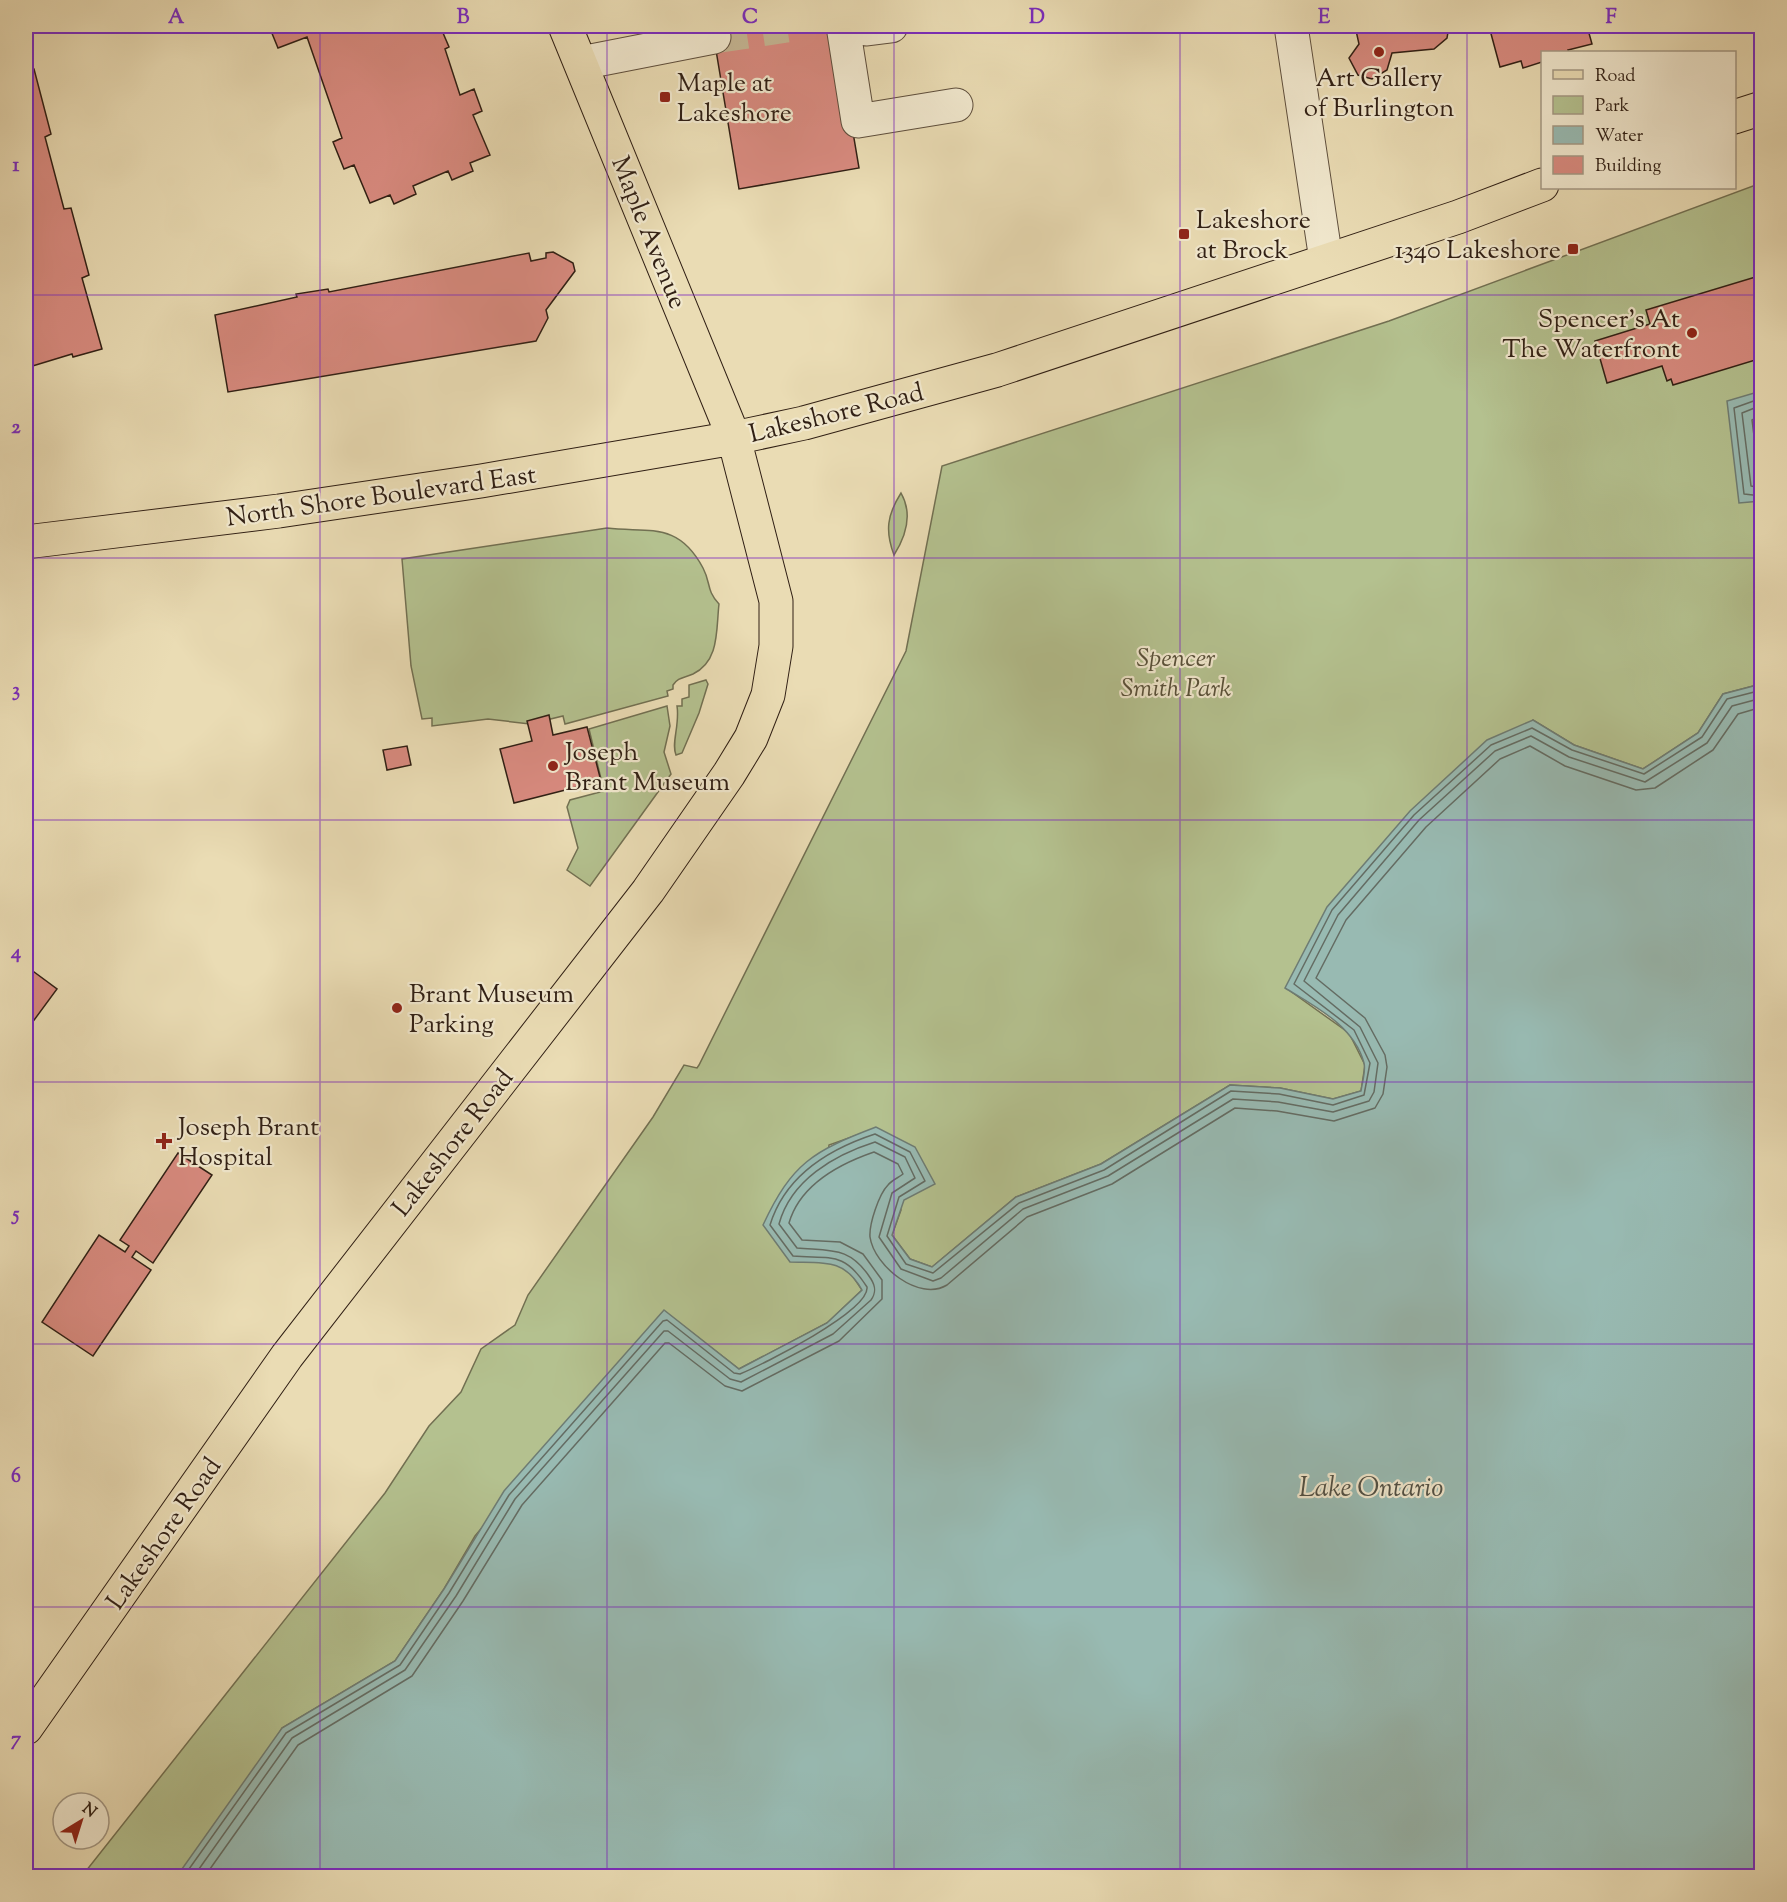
<svg xmlns="http://www.w3.org/2000/svg" width="1787" height="1902" font-family="'Sorts Mill Goudy',serif">
<style>
.green{fill:#b4c18f;stroke:#727052;stroke-width:1.5}
.water{fill:#98bab2;stroke:#6e7c73;stroke-width:1.5}
.lines{fill:none;stroke-linecap:round;stroke-linejoin:round}
.shore{stroke:#646c63;stroke-width:1.5}
.building{fill:#d88a7f;stroke:#301f14;stroke-width:1.5}
.minor-tunnel{stroke:#c5b694;stroke-width:33;stroke-dasharray:33 16;stroke-linecap:butt}
.minor-casing{stroke:#5e4e3c;stroke-width:35}
.major-casing{stroke:#301f14;stroke-width:35}
.minor{stroke:#f1e8ce;stroke-width:33}
.major{stroke:#eadcb4;stroke-width:33}
.grid{fill:none;stroke:#7b2cbf;stroke-width:1.5;stroke-opacity:0.55}
.poi-dot{fill:#8f2418;stroke:#f1e8ce;stroke-width:2}
.labels{text-anchor:middle;stroke-width:4.5;stroke-linejoin:round;paint-order:stroke}
.poi-label{font-size:26px;fill:#301f14;stroke:#f1e8ce;text-anchor:start}
.street-label{font-size:26px;fill:#301f14;stroke:#f1e8ce}
.park-label{font-size:26px;font-style:italic;fill:#585039;stroke:#f1e8ce}
.water-label{font-size:27px;font-style:italic;fill:#4f4e43;stroke:#f1e8ce}
.neatline{fill:none;stroke:#7b2cbf;stroke-width:2}
.grid-label{font-size:20px;text-anchor:middle;font-weight:bold;fill:#7b2cbf}
</style>
<rect width="100%" height="100%" fill="#eadcb4"/>
<filter id="stains"><feTurbulence type="fractalNoise" baseFrequency=".00333" numOctaves="4"/><feColorMatrix values="0 0 0 0 .2 0 0 0 0 .09 0 0 0 0 .02 0 0 0 .5 -.17"/></filter>
<radialGradient id="worn" r=".72"><stop offset=".6" stop-color="#630" stop-opacity="0"/><stop offset="1" stop-color="#630" stop-opacity=".3"/></radialGradient>
<path class="green" d="M1761,183V684L1723,694L1698,733L1643,769L1574,745L1533,720L1286,988L1349,1033L1365,1065L1361,1091L1333,1099L1280,1088L1230,1085L1101,1164L1016,1197L932,1267L910,1259L892,1235L901,1210L877,1128L829,1145L818,1250L850,1272L862,1290L827,1323L739,1369L664,1311L475,1536L444,1589L395,1661L282,1728L200,1876H82L385,1493L429,1426L461,1392L481,1349L515,1325L528,1295L653,1117L684,1065L697,1068L699,1065L906,651L942,466L1389,321Z
M901,493C913,514 906,536 894,555C885,531 887,515 901,493Z
M607,528C649,533 678,521 703,568C711,583 706,590 719,604C716,629 720,661 693,674C684,678 678,677 673,685V689L667,691L668,696L565,724L563,716L530,724L488,719L432,726V718L422,719L411,666L402,559Z
M706,680L708,684L699,713L682,753L676,755C671,743 680,725 677,706H682V699L689,697V685Z
M667,706L670,726L664,752L671,774L590,886L567,870L578,848L567,807L570,800L604,791L589,729Z"/>
<path class="water" d="M1761,391V501L1739,503L1727,401Z
M1761,684V1876H177L282,1728L395,1661L444,1589L504,1491L664,1310L739,1369L827,1323L862,1290C844,1258 823,1263 790,1262L763,1225C792,1163 813,1151 876,1127L915,1147L935,1184L904,1200L892,1235L910,1259L932,1267L1016,1197L1101,1164L1230,1085L1280,1088L1333,1099L1361,1091C1362,1083 1366,1071 1364,1063C1354,1026 1316,1007 1285,988L1327,907L1410,811L1487,740L1533,720L1574,745L1643,769L1698,733L1723,694Z"/>
<g class="lines">
<path class="shore" d="M1762,398L1734,408L1744,494L1762,496
M1762,405L1742,413L1751,486L1762,488
M1762,415L1752,420L1759,476L1762,479
M184,1876L286,1733L400,1665L449,1593L509,1495L663,1321L667,1320L734,1373L740,1374C762,1365 870,1311 867,1287C844,1251 831,1259 793,1256L770,1225C785,1176 829,1149 875,1134L910,1152L925,1181L899,1197L887,1236L906,1264L933,1273L1019,1203L1104,1170L1231,1091L1279,1094L1333,1105L1364,1095L1370,1063L1354,1030L1294,984L1332,910L1414,815L1491,745L1532,728L1572,750L1644,774L1702,737L1727,699L1762,690
M194,1876L292,1738L405,1670L456,1596L515,1499L664,1331H668L730,1379L741,1382L833,1334L871,1300C876,1293 876,1287 871,1279C850,1246 831,1251 797,1248L779,1224C791,1180 834,1155 875,1142L905,1157L915,1178L892,1193L879,1237L901,1269L933,1281L941,1278L1023,1209L1108,1176L1233,1099L1278,1102L1333,1112L1369,1101L1374,1092L1378,1063L1360,1027L1304,981L1338,915L1419,820L1495,751L1531,736L1569,757L1645,782L1707,743L1732,706L1762,698
M205,1876L298,1745L412,1676L463,1601L522,1505L665,1343H669L725,1386L742,1391L839,1341L882,1299V1280L863,1254L840,1242L802,1240L789,1223C800,1185 839,1164 874,1152L898,1164L903,1174C898,1178 892,1180 888,1185C879,1194 869,1224 870,1237C874,1266 919,1302 947,1285L1027,1217L1112,1184L1235,1108L1277,1111L1334,1121L1375,1108L1383,1094L1387,1067L1385,1055L1365,1018L1316,978L1346,920L1426,827L1500,759L1530,746L1565,766L1636,790L1655,788L1713,750L1738,714L1762,707"/>
</g>
<path class="building" d="M269,26H440L449,47L445,49L460,95L474,89L482,111L473,115L490,155L470,163L473,171L452,180L448,171L413,186L416,194L394,204L390,195L370,203L354,165L344,169L333,142L342,138L307,37L278,48Z
M712,26H835L859,168L739,189Z
M1355,26H1449L1447,38L1434,49L1392,53L1387,70L1372,79L1358,75L1349,58L1359,44Z
M1507,26H1587L1592,44L1568,50L1569,52H1542V62L1523,68L1521,61L1500,67L1490,30Z
M26,64L27,69H34L51,134L45,137L64,209L71,208L89,275L82,278L102,349L73,357L72,354L26,368Z
M553,252L573,263L575,271L546,310L548,318L536,341L228,392L215,315L297,297L296,294L328,289L329,292L529,253L531,261L546,258V253Z
M1762,275V358L1673,385L1671,379L1667,381L1662,366L1607,383L1595,341L1650,324L1646,310Z
M549,715L553,735L587,727L601,781L514,803L500,749L532,741L527,721Z
M407,746L411,765L387,770L383,750Z
M26,966L57,989L26,1031Z
M178,1153L212,1175L153,1263L136,1251L132,1257L151,1270L93,1356L42,1322L99,1235L125,1252L129,1246L120,1240Z"/>
<g class="lines">
<path class="minor-tunnel" d="M714,37L787,26"/>
<defs>
<path id="minor" d="M843,26L858,121L956,105
M859,26L867,29L891,26
M1291,26L1326,260
M581,63L714,37"/>
<path id="major" d="M1734,117L1762,108
M26,542L279,511L481,481L734,438L804,423L997,370L1458,217L1542,185
M26,1728L287,1356L648,891L729,774L751,738L768,695L776,646V601L734,438L565,26"/>
</defs>
<use href="#minor" class="minor-casing"/>
<use href="#major" class="major-casing"/>
<use href="#minor" class="minor"/>
<use href="#major" class="major"/>
</g>
<path class="grid" d="M320,26V1876M607,26V1876M894,26V1876M1180,26V1876M1467,26V1876M26,295H1762M26,558H1762M26,820H1762M26,1082H1762M26,1344H1762M26,1607H1762"/>
<g class="poi-dot">
<circle cx="1379" cy="52" r="6"/>
<rect x="659" y="91" width="12" height="12" rx="3"/>
<rect x="1178" y="228" width="12" height="12" rx="3"/>
<rect x="1567" y="243" width="12" height="12" rx="3"/>
<circle cx="1692" cy="333" r="6"/>
<circle cx="553" cy="766" r="6"/>
<circle cx="397" cy="1008" r="6"/>
<path d="M161 1132h6v6h6v6h-6v6h-6v-6h-6v-6h6z"/>
</g>
<g class="labels">
<g class="poi-label">
<text x="1379" y="86" text-anchor="middle">Art Gallery<tspan x="1379" dy="30">of Burlington</tspan></text>
<text x="677" y="91">Maple at<tspan x="677" dy="30">Lakeshore</tspan></text>
<text x="1196" y="228">Lakeshore<tspan x="1196" dy="30">at Brock</tspan></text>
<text x="1561" y="258" text-anchor="end">1340 Lakeshore</text>
<text x="1680" y="327" text-anchor="end">Spencer's At<tspan x="1680" dy="30">The Waterfront</tspan></text>
<text x="565" y="760">Joseph<tspan x="565" dy="30">Brant Museum</tspan></text>
<text x="409" y="1002">Brant Museum<tspan x="409" dy="30">Parking</tspan></text>
<text x="178" y="1135">Joseph Brant<tspan x="178" dy="30">Hospital</tspan></text>
</g>
<g class="street-label">
<text transform="translate(650 232) rotate(68)" y="9">Maple Avenue</text>
<text transform="translate(836 412) rotate(-14)" y="9">Lakeshore Road</text>
<text transform="translate(381 495) rotate(-8)" y="9">North Shore Boulevard East</text>
<text transform="translate(452 1142) rotate(-52)" y="9">Lakeshore Road</text>
<text transform="translate(163 1533) rotate(-55)" y="9">Lakeshore Road</text>
</g>
<g class="park-label">
<text x="1176" y="666">Spencer<tspan x="1176" dy="30">Smith Park</tspan></text>
</g>
<g class="water-label">
<text x="1371" y="1496">Lake Ontario</text>
</g>
</g>
<rect width="1787" height="1902" fill="none" stroke="#eadcb4" stroke-width="66"/>
<rect x="1541" y="51" width="195" height="138" fill="#f1e8ce" stroke="#a49884" stroke-width="1.5"/>
<rect x="1553" y="70" width="30" height="9" fill="#eadcb4" stroke="#a49884" stroke-width="1.5"/>
<text x="1595" y="81" font-size="18" fill="#301f14">Road</text>
<rect x="1553" y="96" width="30" height="18" fill="#b4c18f" stroke="#a49884" stroke-width="1.5"/>
<text x="1595" y="111" font-size="18" fill="#301f14">Park</text>
<rect x="1553" y="126" width="30" height="18" fill="#98bab2" stroke="#a49884" stroke-width="1.5"/>
<text x="1595" y="141" font-size="18" fill="#301f14">Water</text>
<rect x="1553" y="156" width="30" height="18" fill="#d88a7f" stroke="#a49884" stroke-width="1.5"/>
<text x="1595" y="171" font-size="18" fill="#301f14">Building</text>
<g transform="translate(81 1821) rotate(38)"><circle r="28" fill="#f1e8ce" stroke="#a49884" stroke-width="1.5"/>
<path d="M0-4.5L10 22L0 15L-10 22Z" fill="#8f2418"/>
<text y="-9" font-size="16" font-weight="bold" text-anchor="middle" fill="#301f14">N</text>
</g>
<rect x="33" y="33" width="1721" height="1836" class="neatline"/>
<g class="grid-label">
<text x="176" y="23">A</text>
<text x="463" y="23">B</text>
<text x="750" y="23">C</text>
<text x="1037" y="23">D</text>
<text x="1324" y="23">E</text>
<text x="1611" y="23">F</text>
<text x="16" y="171">1</text>
<text x="16" y="433">2</text>
<text x="16" y="696">3</text>
<text x="16" y="958">4</text>
<text x="16" y="1220">5</text>
<text x="16" y="1482">6</text>
<text x="16" y="1745">7</text>
</g>
<rect width="100%" height="100%" filter="url(#stains)"/>
<rect width="100%" height="100%" fill="url(#worn)"/>
</svg>
